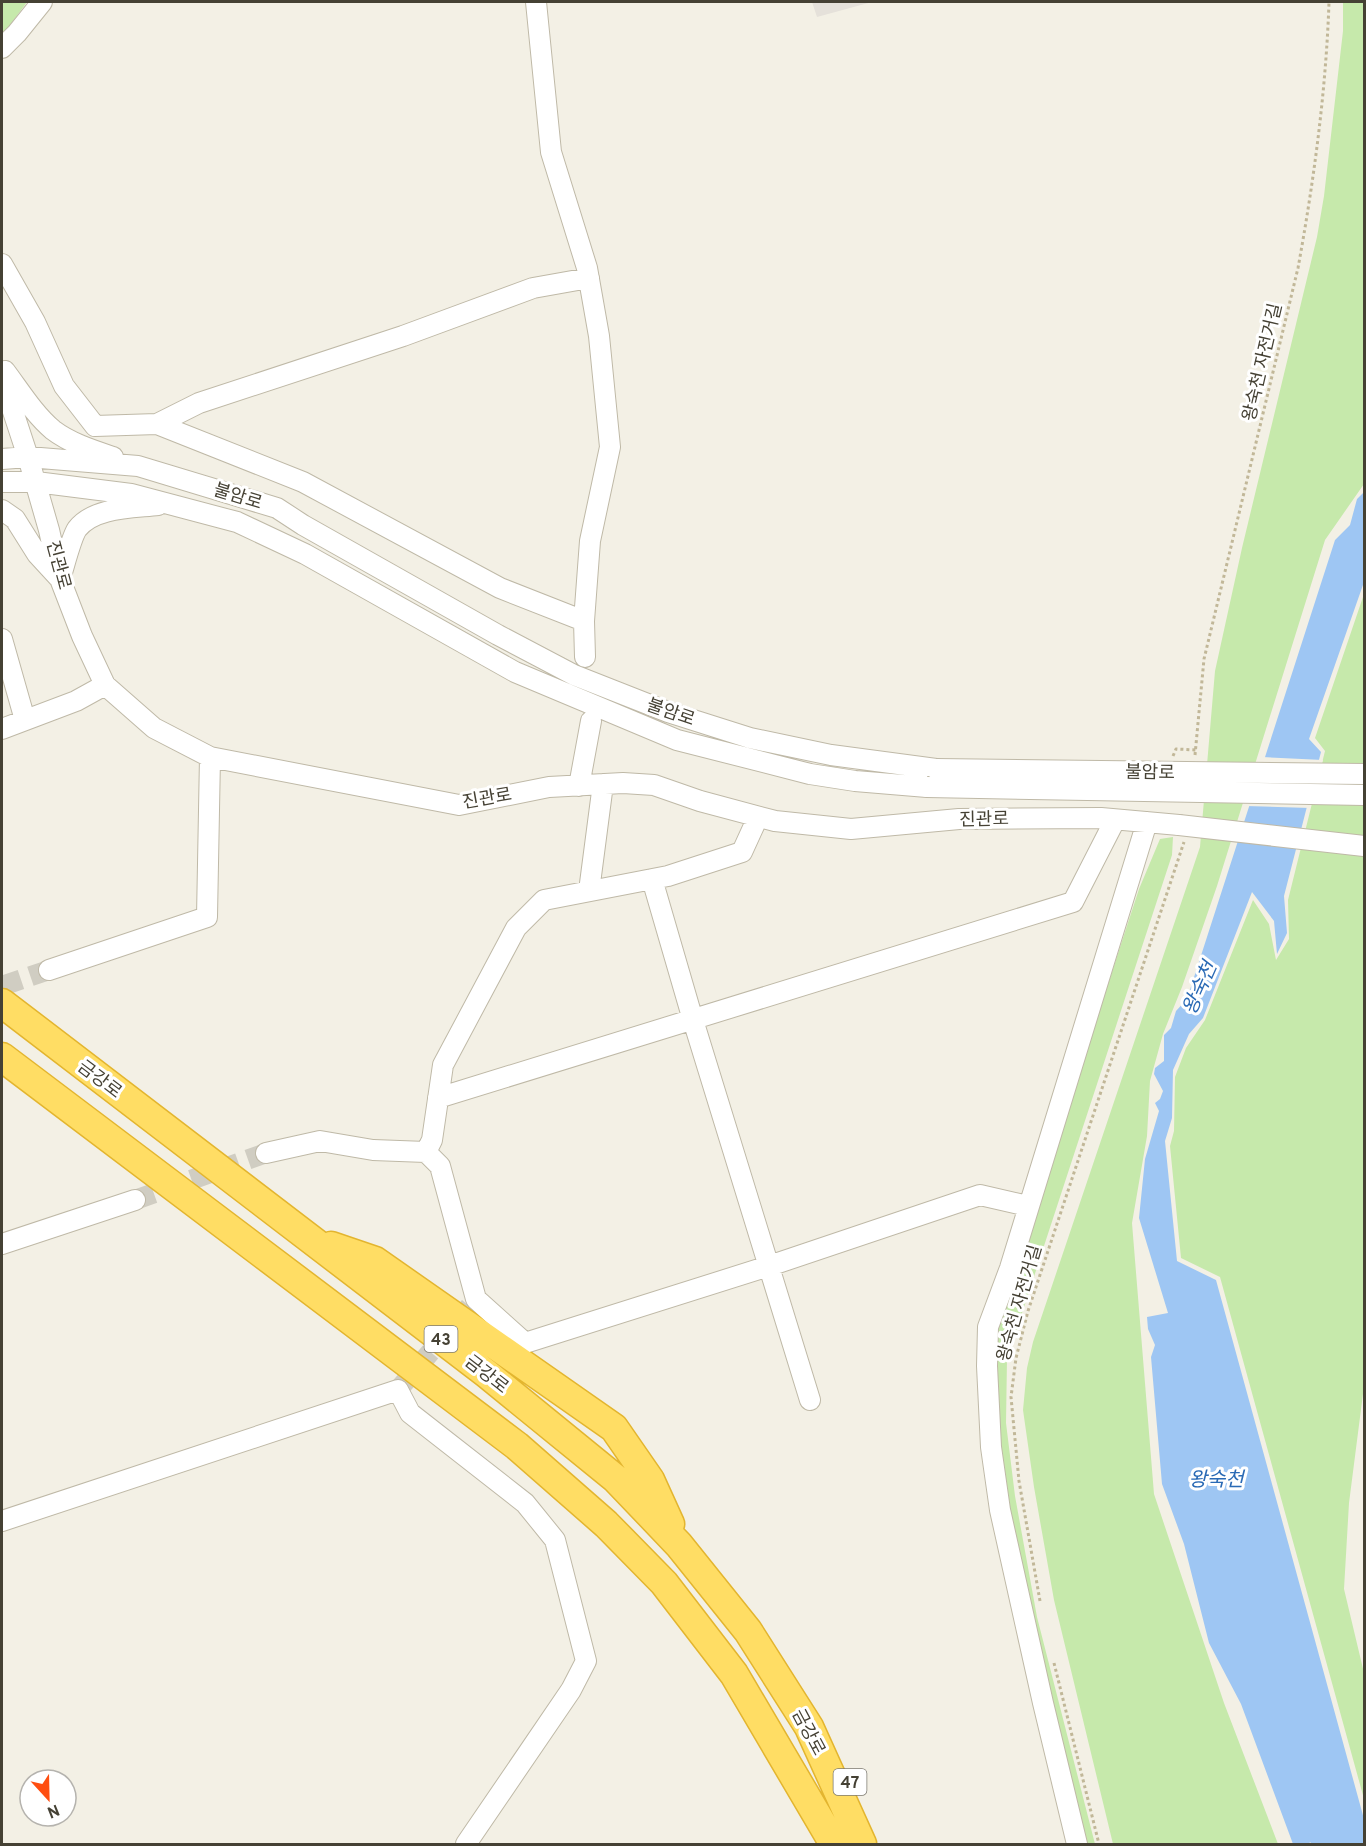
<svg xmlns="http://www.w3.org/2000/svg" width="1366" height="1846" font-family="Overpass,'Noto Sans KR',sans-serif">
<style>
.industrial{fill:#e5e1da}
.green{fill:#c6e9ab}
.water{fill:#9ec6f3}
.pier{fill:#f3f0e5}
.lines{fill:none;stroke-linecap:round;stroke-linejoin:round}
.minor-tunnel{stroke:#d0cdc2;stroke-width:20;stroke-dasharray:20 10;stroke-linecap:butt}
.minor-casing{stroke:#bfb9a7;stroke-width:22}
.highway-casing{stroke:#e3b52f;stroke-width:31}
.path{stroke:#c1b798;stroke-width:3;stroke-dasharray:3 3;stroke-linecap:butt}
.minor{stroke:#fff;stroke-width:20}
.highway{stroke:#ffdd64;stroke-width:28}
.minor-bridge-casing{stroke:#bfb9a7;stroke-width:22;stroke-linecap:butt}
.minor-bridge{stroke:#fff;stroke-width:20}
.labels{text-anchor:middle;stroke-width:6;stroke-linejoin:round;paint-order:stroke}
.shield{fill:#fff;stroke:#7d7a71;stroke-width:1.5}
.shield-label{font-size:16px;font-weight:bold;fill:#454134}
.street-label{font-size:18px;fill:#454134;stroke:#fff}
.water-label{font-size:20px;font-style:italic;fill:#2a6ab5;stroke:#fff}
</style>
<rect width="100%" height="100%" fill="#f3f0e5"/>
<path class="industrial" d="M812,2H872L817,17Z"/>
<path class="green" d="M2,2H27L2,36Z
M1343,2H1364V484L1325,540L1217,886L1182,987L1163,1034L1150,1081L1147,1136L1132,1223L1154,1494L1224,1703L1278,1844H1113L1054,1600L1034,1487L1023,1410L1027,1368L1033,1342L1200,847L1215,671L1242,548L1317,237L1324,196L1343,31Z
M1364,594V1386L1349,1503L1344,1589L1364,1673V1799L1220,1277L1181,1258L1170,1146L1174,1131L1175,1077L1186,1048L1205,1020L1253,900L1269,924L1276,960L1289,939L1288,900L1325,751L1315,738Z
M1173,837L1172,855L1007,1359L1006,1423L1015,1496L1037,1617L1095,1844H1082L995,1454L993,1337L1139,889L1160,839Z"/>
<path class="water" d="M1364,492V582L1309,739L1321,752L1284,896L1287,933L1277,954L1274,921L1252,892L1203,1018L1189,1034L1173,1070L1172,1118L1165,1141L1177,1261L1216,1280L1364,1819V1844H1312L1310,1842L1309,1844H1293L1241,1704L1209,1643L1184,1544L1162,1484L1151,1357L1155,1345L1148,1329L1147,1317L1168,1313L1139,1218L1145,1159L1159,1111L1155,1103L1160,1099L1163,1091L1154,1074L1155,1068L1164,1061V1035L1171,1028L1176,1011L1187,999L1335,540L1350,525L1357,499Z"/>
<path class="pier" d="M1262,757L1323,760L1310,808L1246,806Z"/>
<g class="lines">
<path class="minor-tunnel" d="M2,986L49,970
M135,1200L266,1153
M398,1390L476,1299"/>
<defs>
<path id="minor" d="M536,2L551,152L587,268L599,336L610,447L590,541L584,621L585,657
M2,48L17,33L42,2
M2,264L35,322L64,386L95,426L157,424L303,482L500,588L584,621
M5,371C20,391 34,414 53,430C70,443 92,450 113,457
M2,378L28,457L49,530L60,579L82,636L105,685L154,728L210,757L459,805L549,787L623,783L654,785L700,801L775,821L851,829L959,819L1101,818L1179,825
M157,424L199,403L403,336L533,288L589,278
M2,459L28,457L138,466L277,508L303,525L498,635L574,675L668,712L750,738L831,755L936,769
M2,482H36L131,494L237,522L305,554L515,672L677,740L810,774L855,781L927,787
M2,510L15,519L37,554L60,579C64,567 71,538 77,529C94,507 133,508 158,505
M2,639L25,720
M2,729L76,701L105,685
M579,786L591,721
M652,879L693,1020L810,1400
M589,891L603,784
M49,970L207,917L210,757
M438,1098L1073,902L1115,820
M426,1152L432,1140L443,1065L516,928L544,900L668,876L742,852L758,817
M266,1153L320,1141L373,1150L426,1152L440,1166L476,1299L525,1343L769,1266L980,1195L1028,1206
M2,1244L135,1200
M2,1521L398,1390L410,1413L525,1503L555,1540L586,1661L571,1690L466,1844
M1077,1844L1043,1703L1000,1510L991,1447L987,1366L988,1327L1010,1268L1147,822"/>
<path id="highway" d="M2,1003L487,1374L616,1479L679,1545L748,1631L809,1727L862,1844
M2,1057L517,1446L606,1524L664,1583L734,1674L834,1844
M331,1246L375,1261L614,1428L650,1480L670,1524"/>
</defs>
<use href="#minor" class="minor-casing"/>
<use href="#highway" class="highway-casing"/>
<path class="path" d="M1195,755L1204,659L1298,268C1314,180 1326,91 1329,2
M1173,756L1176,749L1196,750
M1040,1601L1019,1481L1011,1397L1016,1358L1028,1311L1184,842
M1054,1663L1099,1844"/>
<use href="#minor" class="minor"/>
<use href="#highway" class="highway"/>
<defs>
<path id="minor-bridge" d="M936,769L1364,774
M927,787L1364,795
M1179,825L1364,846"/>
</defs>
<use href="#minor-bridge" class="minor-bridge-casing"/>
<use href="#minor-bridge" class="minor-bridge"/>
</g>
<g class="labels">
<g class="shield">
<rect x="424.5" y="1326" width="33" height="26" rx="4.5"/>
<rect x="833.5" y="1769" width="33" height="26" rx="4.5"/>
</g>
<g class="shield-label">
<text x="441" y="1345">43</text>
<text x="850" y="1788">47</text>
</g>
<g class="street-label">
<text transform="translate(1262 362) rotate(-77)" y="6">왕숙천 자전거길</text>
<text transform="translate(238 496) rotate(17)" y="6">불암로</text>
<text transform="translate(59 565) rotate(75)" y="6">진관로</text>
<text transform="translate(671 712) rotate(19)" y="6">불암로</text>
<text transform="translate(1150 772) rotate(1)" y="6">불암로</text>
<text transform="translate(487 798) rotate(-10)" y="6">진관로</text>
<text transform="translate(984 819) rotate(-1)" y="6">진관로</text>
<text transform="translate(100 1079) rotate(37)" y="6">금강로</text>
<text transform="translate(1019 1303) rotate(-74)" y="6">왕숙천 자전거길</text>
<text transform="translate(487 1374) rotate(38)" y="6">금강로</text>
<text transform="translate(809 1732) rotate(62)" y="6">금강로</text>
</g>
<g class="water-label">
<text transform="translate(1199 988) rotate(-66)" y="7">왕숙천</text>
<text x="1216" y="1486">왕숙천</text>
</g>
</g>
<rect width="1366" height="1846" fill="none" stroke="#454134" stroke-width="6"/>
<g transform="translate(48 1798) rotate(158)"><circle r="28" fill="#ffffff" stroke="#b5b3ae" stroke-width="1.5"/>
<path d="M0-4.5L10 22L0 15L-10 22Z" fill="#ff4e10"/>
<text y="-9" font-size="16" font-weight="bold" text-anchor="middle" fill="#454134">N</text>
</g>
</svg>
